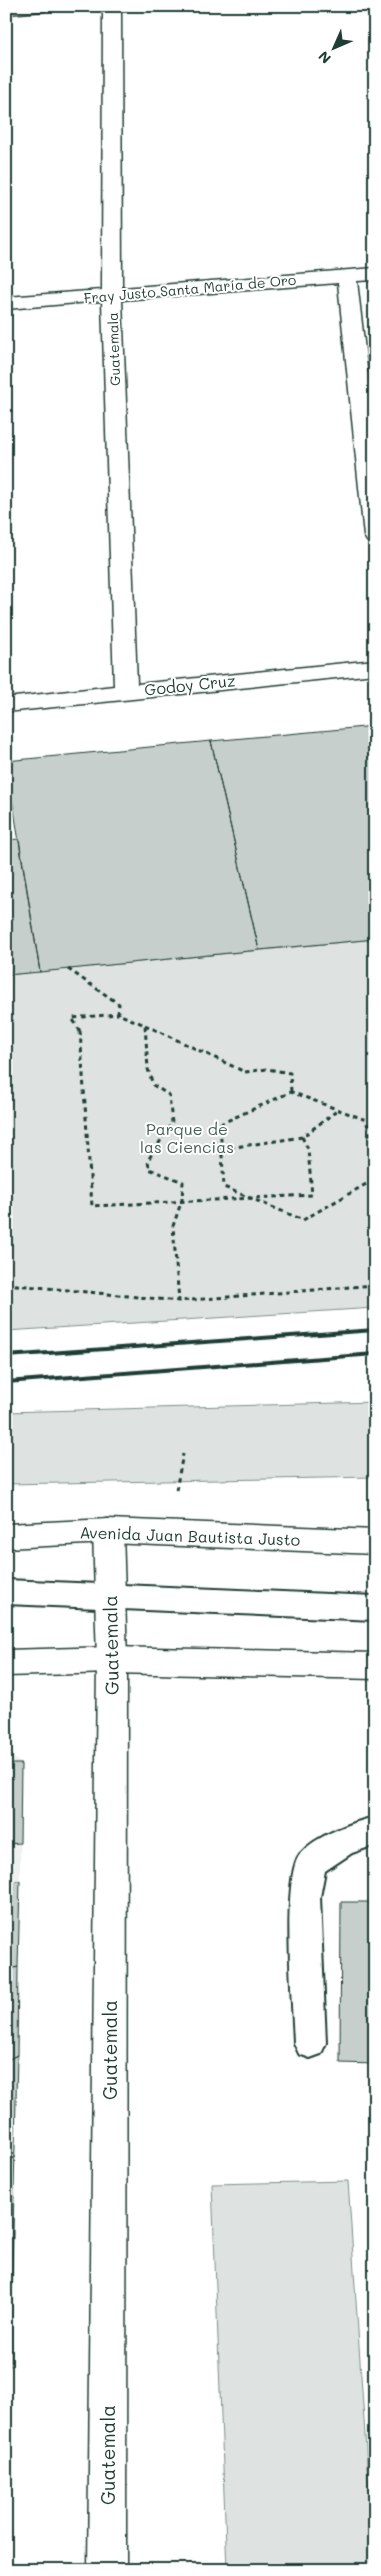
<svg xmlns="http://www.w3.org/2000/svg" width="381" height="2576" font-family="Mali,sans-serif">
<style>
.built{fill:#eef1f0}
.green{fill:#dee3e2;stroke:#7e908b}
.building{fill:#c7cfcc;stroke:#1f3d34}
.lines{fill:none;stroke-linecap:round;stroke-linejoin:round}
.service-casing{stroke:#1f3d34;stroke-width:4}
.minor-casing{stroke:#1f3d34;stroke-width:3}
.primary-casing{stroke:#1f3d34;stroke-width:3}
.path{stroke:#1f3d34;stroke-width:3;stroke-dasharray:4.5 4;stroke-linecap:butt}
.service{fill:#fff;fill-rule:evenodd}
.minor{fill:#fff;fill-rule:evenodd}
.primary{fill:#fff;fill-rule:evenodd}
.rail{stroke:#1f3d34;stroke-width:4}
.path-bridge{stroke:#1f3d34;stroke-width:3;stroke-dasharray:4.5 4;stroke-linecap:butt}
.labels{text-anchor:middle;stroke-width:4;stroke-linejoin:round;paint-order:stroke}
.far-street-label{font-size:14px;fill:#1f3d34;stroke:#fff}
.street-label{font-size:16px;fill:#1f3d34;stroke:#fff}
.park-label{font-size:16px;fill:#455e57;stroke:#fff}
.near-street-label{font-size:19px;fill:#1f3d34;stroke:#fff}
</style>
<rect width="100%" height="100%" fill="#fff"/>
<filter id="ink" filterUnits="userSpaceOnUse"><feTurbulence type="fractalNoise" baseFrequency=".02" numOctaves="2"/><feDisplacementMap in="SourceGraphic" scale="10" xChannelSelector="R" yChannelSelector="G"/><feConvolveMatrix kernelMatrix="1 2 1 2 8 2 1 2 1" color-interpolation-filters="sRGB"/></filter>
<g filter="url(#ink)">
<path class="built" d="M6,1751L21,1764L20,1881L6,1882Z"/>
<path class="green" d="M375,939V1308L6,1331V975Z
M375,1402V1477L6,1484V1412Z
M348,2181L374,2570H227L212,2184Z"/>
<path class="building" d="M375,726V939L259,950L211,741Z
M211,741L259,950L40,972L6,761Z
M19,839L40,972L6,975V840Z
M6,1764H21L20,1843L6,1844Z
M20,1881L18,1967L6,1970V1882Z
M341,1902H375V2064L340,2063Z
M18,1967L17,2055L6,2061V1970Z
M17,2055L14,2190L6,2191V2061Z
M14,2190L12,2276L6,2277V2191Z
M12,2276L11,2366H6V2277Z
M6,2461H8L6,2555Z"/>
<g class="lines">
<defs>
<path id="service" d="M6,1580L375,1596V1620L6,1604Z
M375,1817V1845L352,1853L325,1871L320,1897L326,2043L321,2054L310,2058L299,2054L294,2043C293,2008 281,1878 300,1854C315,1836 353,1822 375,1817Z"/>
<path id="minor" d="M6,6H53L44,11L6,14Z
M103,6H121L122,288L375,268V280L357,281L375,437V543L367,541L364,536L338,283L122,300L137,684L375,660V674L6,712V698L114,686L102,301L6,309V297L102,290Z
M108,1519L118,1522L123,1531L127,1660L126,2570H88L97,1660L93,1531L98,1522Z"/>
<path id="primary" d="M108,1519L375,1530V1554L108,1543L6,1548V1524Z
M112,1647L375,1653V1679L112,1673L6,1676V1650Z"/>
</defs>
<use href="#service" class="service-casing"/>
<use href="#minor" class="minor-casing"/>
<use href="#primary" class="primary-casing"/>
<path class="path" d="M68,969L119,1004L118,1014L145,1025L148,1069L153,1085L169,1095L172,1123L148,1160L149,1169L183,1182L182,1200L173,1226L179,1301
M145,1025L245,1072L267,1069L290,1073L291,1092
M80,1031L72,1018L118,1014
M302,1137L308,1149L312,1195
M222,1149L302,1137L338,1110
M375,1152L366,1120L291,1092L220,1124L224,1187L303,1220L375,1179
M6,1284L179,1301L375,1285
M176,1490L183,1454"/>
<use href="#service" class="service"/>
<use href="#minor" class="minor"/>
<use href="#primary" class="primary"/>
<path class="rail" d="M6,1356L375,1330
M6,1382L375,1354"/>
<path class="path-bridge" d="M80,1031L92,1206L312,1195"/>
</g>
</g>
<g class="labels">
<g class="far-street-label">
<text transform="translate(190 289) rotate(-5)" y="5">Fray Justo Santa María de Oro</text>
<text transform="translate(114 349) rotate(-92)" y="5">Guatemala</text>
</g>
<g class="street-label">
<text transform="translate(190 685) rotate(-6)" y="6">Godoy Cruz</text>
<text transform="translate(190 1536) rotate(2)" y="6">Avenida Juan Bautista Justo</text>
</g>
<g class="park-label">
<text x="187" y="1135">Parque de<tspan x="187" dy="18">las Ciencias</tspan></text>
</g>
<g class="near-street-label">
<text transform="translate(111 1645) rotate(-91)" y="7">Guatemala</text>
<text transform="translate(110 2050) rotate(-90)" y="7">Guatemala</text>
<text transform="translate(108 2455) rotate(-90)" y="7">Guatemala</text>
</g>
</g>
<rect width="381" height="2576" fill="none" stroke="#fff" stroke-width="25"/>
<rect x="12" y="12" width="356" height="2551" fill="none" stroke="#1f3d34" stroke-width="2" filter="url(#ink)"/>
<g transform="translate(334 48) rotate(225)" stroke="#ffffff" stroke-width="4" paint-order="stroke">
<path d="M0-4L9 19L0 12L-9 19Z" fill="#1f3d34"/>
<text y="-8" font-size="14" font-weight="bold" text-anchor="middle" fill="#1f3d34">N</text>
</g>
</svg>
